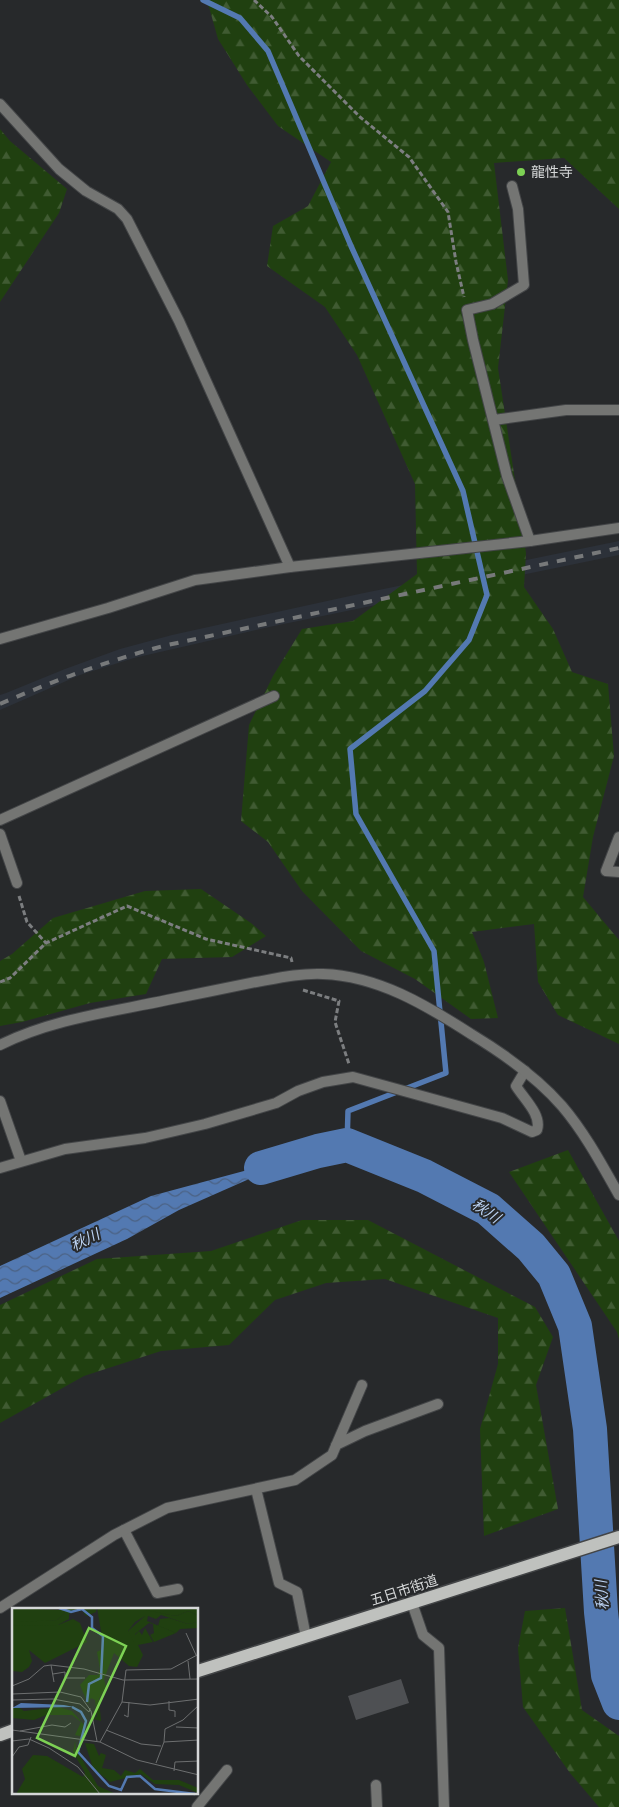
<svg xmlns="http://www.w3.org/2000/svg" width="619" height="1807" font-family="Manrope,'Noto Sans JP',sans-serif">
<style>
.built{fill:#2c3139}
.forest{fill:url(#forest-firs)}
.water{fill:url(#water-waves)}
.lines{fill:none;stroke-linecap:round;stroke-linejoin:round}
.stream{stroke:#5379b1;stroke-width:5.5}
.river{stroke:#5379b1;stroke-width:34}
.building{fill:#4e5053}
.service-casing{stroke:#434547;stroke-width:12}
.minor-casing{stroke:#434547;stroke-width:12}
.tertiary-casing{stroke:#434547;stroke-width:12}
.primary-casing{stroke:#434547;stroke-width:15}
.path{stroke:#7c7e80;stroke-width:3;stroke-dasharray:5 2.5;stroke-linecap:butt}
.service{stroke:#747573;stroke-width:10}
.minor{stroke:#747573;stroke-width:10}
.tertiary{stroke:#747573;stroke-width:10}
.primary{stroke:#bfc1be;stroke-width:12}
.rail{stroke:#77797a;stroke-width:4;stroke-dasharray:9 9;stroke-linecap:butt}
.poi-dot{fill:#7dd154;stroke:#27292b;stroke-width:2}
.labels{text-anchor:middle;stroke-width:4;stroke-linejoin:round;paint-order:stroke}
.poi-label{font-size:14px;fill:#d5d7d8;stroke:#27292b;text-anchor:start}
.street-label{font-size:14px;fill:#d5d7d8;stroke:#27292b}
.water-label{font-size:15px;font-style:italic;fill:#bcd3f3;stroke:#27292b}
.inset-river{fill:none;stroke:#5379b1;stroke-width:2.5}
.inset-road{fill:none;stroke:#6d6f70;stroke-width:1}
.view{fill:#7dd154;fill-opacity:0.15;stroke:#7dd154;stroke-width:2.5}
.inset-edge{fill:none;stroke:#d5d7d8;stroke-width:2.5}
</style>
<defs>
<pattern id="forest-firs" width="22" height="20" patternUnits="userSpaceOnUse" patternTransform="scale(1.25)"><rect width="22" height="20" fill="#204010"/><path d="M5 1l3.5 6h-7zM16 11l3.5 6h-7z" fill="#405b32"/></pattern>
<pattern id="water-waves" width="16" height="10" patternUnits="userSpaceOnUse" patternTransform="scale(1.25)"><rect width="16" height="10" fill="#5379b1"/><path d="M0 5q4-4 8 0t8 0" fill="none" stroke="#4b6284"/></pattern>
</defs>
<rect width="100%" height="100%" fill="#27292b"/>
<path class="built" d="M619,541V555L269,627L134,658L80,675L0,710V695L6,693L65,669L120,649L172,635L359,594Z"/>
<path class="forest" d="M204,0H619V209L564,158L494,163L508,280L498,368L526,553L524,587L553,629L572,672L608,684L614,756L593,837L583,897L619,940V1044L558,1015L538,982L534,924L472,932L484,962L498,1018L471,1019L415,979L361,951L302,891L268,842L241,821L249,725L273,676L302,629L353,621L417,574L415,484L357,355L325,307L267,266L273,226L308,206L331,162L278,126L247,85L218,39L209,7Z
M0,129L10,141L67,189L59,213L0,302Z
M201,889L251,923L266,936L232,957L162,959L146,994L90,1003L22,1022L0,1026V961L12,954L53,918L145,891Z
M568,1150L619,1241V1339L617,1332L509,1172Z
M302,1220H368L535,1307L553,1337L536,1385L558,1509L484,1536L480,1429L498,1364V1318L385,1279L326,1283L275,1300L229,1345L161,1351L84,1376L0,1423V1305L97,1259L211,1251Z
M565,1608L582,1710L619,1736V1807H599L570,1773L523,1707L518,1648L525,1611Z"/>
<path class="water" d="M304,1155L179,1210L127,1239L0,1298V1266L151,1196Z"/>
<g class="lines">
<path class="stream" d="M203,0L240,18L268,51L351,246L463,491L487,595L469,640L425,691L350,749L356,814L434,951L446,1073L348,1111L347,1145"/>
<path class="river" d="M261,1168L318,1151L347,1145L424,1176L488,1209L531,1247L554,1275L575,1326L590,1429L601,1612L608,1675L619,1703"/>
</g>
<path class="building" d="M401,1679L409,1703L356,1720L348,1696Z"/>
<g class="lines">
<defs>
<path id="service" d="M0,104L59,169L86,191L118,209L127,219L179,321L290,567
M512,186L518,209L524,285L492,304L467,310L473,340L507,476L530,541
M494,420L566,410H619
M0,834L17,883
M619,837L606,871L619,872
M0,1101L21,1161
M124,1530L157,1593L178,1589
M376,1785L377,1807
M197,1807L227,1770"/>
<path id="minor" d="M0,639L108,608L195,580L290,567L530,541L619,528
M0,820L274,696
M0,1168L65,1149L145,1138L205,1124L276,1103L298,1091L323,1082L353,1077L502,1118L532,1132L537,1130C542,1115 524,1099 516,1086L525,1071
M336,1445L365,1431L438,1404
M256,1489L279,1583L297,1592L306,1637
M412,1603L423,1635L439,1648L444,1807
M0,1608L114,1535L167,1508L295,1480L332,1455L362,1385"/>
<path id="tertiary" d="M0,1045C52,1019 111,1012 167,1000C197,994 226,988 256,982C278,978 300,973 323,974C378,976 426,1005 471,1034C504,1054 537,1077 562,1106C585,1133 602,1165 619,1195"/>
<path id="primary" d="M198,1671L619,1537
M0,1735L14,1730"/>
</defs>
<use href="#service" class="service-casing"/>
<use href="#minor" class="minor-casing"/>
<use href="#tertiary" class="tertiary-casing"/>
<use href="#primary" class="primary-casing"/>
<path class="path" d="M254,0L272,17L299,56L360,117L409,157L448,212L456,262L464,297
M19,896L27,922L46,943
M0,982L10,978L46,943L127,906L206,939L291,958L292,962
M303,990L339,1001L335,1022L349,1064"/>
<use href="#service" class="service"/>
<use href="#minor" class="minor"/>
<use href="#tertiary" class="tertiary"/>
<use href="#primary" class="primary"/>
<path class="rail" d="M0,704C53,681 107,661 163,646L619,548"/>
</g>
<circle class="poi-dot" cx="521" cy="172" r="5"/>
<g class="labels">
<g class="poi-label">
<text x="531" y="177">龍性寺</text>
</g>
<g class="street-label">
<text transform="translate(404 1590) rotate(-18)" y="5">五日市街道</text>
</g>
<g class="water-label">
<text transform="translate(486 1211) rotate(34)" y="5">秋川</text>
<text transform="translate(85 1240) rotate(-26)" y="5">秋川</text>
<text transform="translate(602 1595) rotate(-94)" y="5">秋川</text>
</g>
</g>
<g transform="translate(12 1608)">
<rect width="186" height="186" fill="#27292b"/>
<path d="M0,0L50,2L53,5L45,12L1,17H46L61,11L68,15L75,34L33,55L17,42L20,53L17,59L10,64L0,63ZM85,0L186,1V8L177,3L164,8L133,3V8L123,14L116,23L123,27L127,23L130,27L133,20L141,34L126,37L131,47L125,59L117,58L102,45L92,71L94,79L87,91L89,113L81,111L85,108L83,92L79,90L76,96L68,77L77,67H86L88,61L85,44L92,40ZM157,10L176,16L186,14V20L168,21L164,25L146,18L148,11ZM6,99L12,103L47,99L60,103L72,117L68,128L63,127L69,114L60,107H34L22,112L0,110V100ZM63,133L64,141L86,178L104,186H4L13,171L10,161L21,147L35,148L71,169L73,165L61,144ZM73,135L82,136L87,148L89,145L94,147L90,160L102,162L109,168L113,162L123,165L128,161L141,172H167L186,180V185L167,177L143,176L129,166L98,174L81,160Z" fill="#204010"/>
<path d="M46,0H84V4L74,8L70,2L63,3L57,6V11L46,17L0,18L5,14L45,12L53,5Z" fill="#204010"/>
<path d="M133,2L164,8L177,3L186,8V14L176,16L149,7L144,11L136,8L135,13L164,25L142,34L138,27L142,25L141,16L137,15L123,26L124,34H122L116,23L133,8Z" fill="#204010"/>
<path d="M9,95L52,97L62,99L0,100Z" fill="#5379b1"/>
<path class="inset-river" d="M47,0L59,4L70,1L80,9V20L91,28L89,70L77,76L75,94M60,99L69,104L74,113L66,144L97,178L109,182L115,169L128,168L143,181L183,186"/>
<path class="inset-road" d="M174,25L184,47M176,53L178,71M39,57L42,74M41,66L53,64V70H73M0,78L17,71L32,58L39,57L72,61L111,72L187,71M0,86L48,84L69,89L79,103L85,133M0,92L41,91L68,96L77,104L78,100M157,93V102L163,103V109M110,94L114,62L159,61L187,46M112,107L116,109L117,94M164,119L187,120M0,122L88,134L125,152L187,167M94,122L129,136L149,138M8,123L40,117L53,119L59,115M0,133L17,131L37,140L66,159L88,186M88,134L110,94L138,97L187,91M152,134L153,121L171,112L187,97M0,149L7,139L16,137L19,129M144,155L152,134L187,132M162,163L163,154L187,153"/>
<path class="view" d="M77,20L114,38L63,148L25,130Z"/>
<rect width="186" height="186" class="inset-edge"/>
</g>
</svg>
